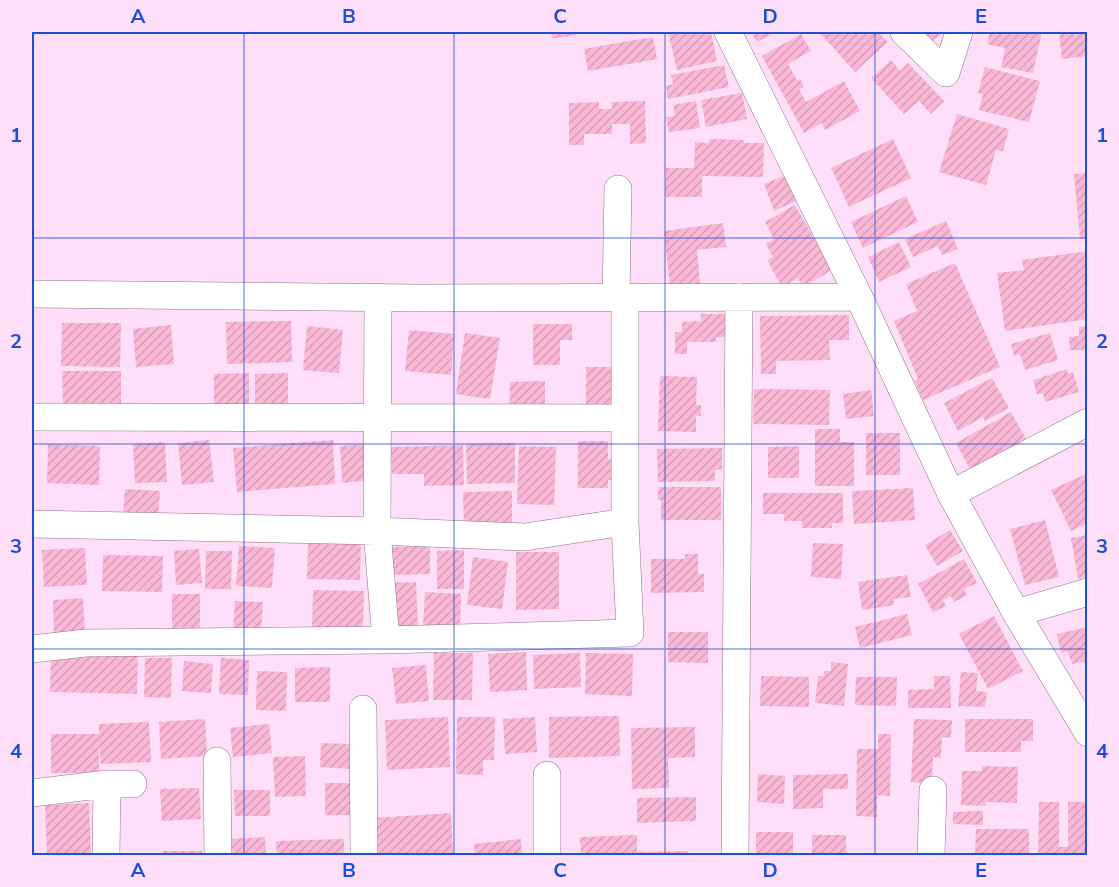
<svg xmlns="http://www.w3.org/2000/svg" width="1119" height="887" font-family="Mulish,sans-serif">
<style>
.building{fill:url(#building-hatch)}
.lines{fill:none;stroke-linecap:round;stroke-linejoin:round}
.minor-casing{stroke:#93708f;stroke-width:28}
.minor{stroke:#fff;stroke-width:27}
.grid{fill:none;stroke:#1d4ed8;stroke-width:1.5;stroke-opacity:0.55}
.neatline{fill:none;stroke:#1d4ed8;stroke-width:2}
.grid-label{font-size:20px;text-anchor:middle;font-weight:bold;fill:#1d4ed8}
</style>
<defs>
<pattern id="building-hatch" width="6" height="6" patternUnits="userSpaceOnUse" patternTransform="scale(1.5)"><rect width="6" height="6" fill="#fab8d6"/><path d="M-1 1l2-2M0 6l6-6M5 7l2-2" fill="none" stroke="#d69eb8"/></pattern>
</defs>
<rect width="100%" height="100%" fill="#fedef9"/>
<path class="building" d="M551,32H576V35L552,39Z
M668,32H711L717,61L677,70Z
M751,32H776L757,42Z
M819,32H878L888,42L855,72Z
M924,32H943L933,41Z
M990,32H1042L1033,73L1001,67L1005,48L987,44Z
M1059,32H1088V56L1062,59Z
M801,34L811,51L788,64L797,80L800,79L804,87L799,89L806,102L844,81L860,111L825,130L822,123L804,133L762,56Z
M653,37L657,59L588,71L584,49Z
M891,60L900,71L908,63L944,101L931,114L919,101L904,114L871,78Z
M724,65L729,87L668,99L666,86L673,84L671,75Z
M985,67L1040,81L1029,122L979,110L983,94L978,93Z
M742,93L747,119L706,127L701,100Z
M645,101L646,143L630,144V124H612V134H584V145H569V103L599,102V109H612V102Z
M696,101L700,128L669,132L666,117L675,116L673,105Z
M957,114L1009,129L1003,151L996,150L986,185L939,172Z
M709,139L744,140V143H764L763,177L702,176V197H665L666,168H694L695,142L709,143Z
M893,139L911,178L849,207L831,168Z
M1088,173V238L1080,239L1074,174Z
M786,175L797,201L774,211L764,184Z
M906,196L918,222L863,248L851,222Z
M795,205L832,270L803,287L798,278L782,287L767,260L773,257L766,244L774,239L765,222Z
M946,221L958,249L942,255L938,246L913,257L905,239Z
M723,223L726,247L697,250L700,284L670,288L664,231Z
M899,242L911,267L879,282L868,257Z
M1088,251V319L1005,331L997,273L1024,270L1022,260Z
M955,263L1000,367L923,400L915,381L918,379L894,321L917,311L906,284Z
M701,314H726V337H716V342H687V354H675V332H682V322L701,321Z
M849,315V340H829L830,360L776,361V374H761L760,316Z
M291,321L292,362L227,364L226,322Z
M62,323H121L120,367L61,366Z
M533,324H572V340H560V365H533Z
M171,325L174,364L136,367L133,329Z
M307,326L343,330L339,373L303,370Z
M1088,326V350H1070L1069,337L1079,336V327Z
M409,330L454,334L451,375L405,371Z
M465,333L500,338L490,399L456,394Z
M1050,333L1058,360L1025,370L1020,354L1014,356L1011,344Z
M586,367H611V389H617V404H586Z
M1067,369L1068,374L1073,372L1079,392L1045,402L1043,393L1037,394L1033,380Z
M62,371H121V414L63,415Z
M249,373V414L214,415V374Z
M288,373V414L255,415V374Z
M660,376L697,377L696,405H701V416H696V432L658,431Z
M992,378L1009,408L985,421L983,417L958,431L944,403Z
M545,381V415H509L510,382Z
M754,389L830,390L829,425L753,424Z
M871,390L874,416L846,419L843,394Z
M1011,412L1028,443L972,473L956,443Z
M815,429H840V442H854V486H815Z
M866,433H900V475H866Z
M209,440L214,482L182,485L178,443Z
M333,440L335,484L237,492L233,448Z
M578,441H608V459L619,458V480H608V488H578Z
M165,442L167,482L135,483L133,444Z
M515,443V483L467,484L466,444Z
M48,444L100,446L99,485L47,483Z
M369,444L372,480L342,483L340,446Z
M463,445L464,485L424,486V474H392L391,447Z
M519,446L556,447L554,505L517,504Z
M799,446V478H768V447Z
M722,448V469L715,470V481L658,482L657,449Z
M1088,473V523L1071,531L1051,490Z
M658,487H721V520H661V500H658Z
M913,488L915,520L854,524L852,491Z
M125,489L160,491L158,517L123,515Z
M512,491V529L464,530L463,492Z
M763,493H843V523H832V528H802V521H784V514H763Z
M1045,520L1059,577L1025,585L1010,529Z
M950,530L963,551L937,566L925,545Z
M1087,535L1088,577L1078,579L1071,538Z
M308,542L361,543L360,580L307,579Z
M813,543L843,544L841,579L811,577Z
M239,546L275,548L272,588L236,586Z
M430,546V574L390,575L389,547Z
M85,548L87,585L44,587L42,550Z
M199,549L202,583L176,585L174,551Z
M464,550V589H437V551Z
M206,551H232L231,589H205Z
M516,552H559V609L516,610Z
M685,554H698V574H704V592L651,593V559H685Z
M103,555L163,556L162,592L102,591Z
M473,557L508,562L502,609L467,605Z
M964,559L977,583L964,589L967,595L954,602L951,596L943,600L946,606L933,612L918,584Z
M907,575L911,597L893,599L894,605L862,610L858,582Z
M416,582L418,629L388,630L386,583Z
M313,590L364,591L363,629L312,628Z
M425,592L461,594L460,628L423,626Z
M172,594H200V631L172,632Z
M83,598L85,634L54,636L53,600Z
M235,601L263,602L261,633L233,632Z
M907,614L912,635L860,648L855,627Z
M994,616L1023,671L988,689L959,634Z
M1088,627V661L1072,664L1068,651L1061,653L1057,634Z
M668,632H708V663L668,662Z
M51,652L138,655L137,694L50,692Z
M526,652L527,690L490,692L488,654Z
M434,653H473L472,700H433Z
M580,653L581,687L534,689L533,655Z
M586,653L633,654L632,696L585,694Z
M145,658H172L171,698L144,697Z
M221,658L249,660L248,695L219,694Z
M184,661L213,664L211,693L182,691Z
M831,662L848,664L844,706L815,703L818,676H824V671H831Z
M426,665L429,701L396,704L392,668Z
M330,667V702H295V668Z
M257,671L287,672L286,711L256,710Z
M961,672L978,673L976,691L987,692L985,707L958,706Z
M761,676L809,677V707L760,706Z
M934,676H950L951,708H908V690L934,689Z
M856,677H897L896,706L855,705Z
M619,716L620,756L549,758V717Z
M448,717L450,767L387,770L385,720Z
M457,717H495L494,760H483V775L456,774Z
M535,717L537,752L505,754L503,719Z
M205,719L207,756L161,759L159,722Z
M914,719L952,720L951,738L942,737L941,758L933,757L932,783L911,782Z
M965,719H1033V741H1021V752H965Z
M149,722L151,762L101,764L99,743V773H51V734H99V724Z
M269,724L272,753L233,757L230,728Z
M695,727V757L668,758L669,788L632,789L631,728Z
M878,734H891L890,796L877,795V817L856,816L857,749H878Z
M321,743L351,744V769L320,767Z
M305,756L306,796L275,797L273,757Z
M982,766L1018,767L1017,803L986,802L985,806L961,805L962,771H982Z
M758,774L785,776L784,804L757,802Z
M848,774V789H823V808L793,809V775Z
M325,783H355V815H325Z
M199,788L201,819L162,821L160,789Z
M234,790H270V816H235Z
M696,797V821L637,823V798Z
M1039,802H1059V847H1068V802H1088V856H1038Z
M89,803L91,856H47L45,805Z
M983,811V825L953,824V812Z
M451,813L453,853L375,856L373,818Z
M976,829H1029V856H975Z
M756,832H793V856H756Z
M637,835V852L687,851L688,856H581L580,837Z
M812,835H846V856H812Z
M265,837L266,856H228L227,839Z
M344,839V856H277L276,841Z
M521,839L522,856H475L474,844Z
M163,851H202V856H163Z"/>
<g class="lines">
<defs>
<path id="minor" d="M728,32L859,297L951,494L1016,613L1088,733
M904,32L946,73L959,32
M32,294L417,298L859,297
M616,296L618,189
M378,297L377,531L386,640
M32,417L625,418
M951,494L1088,422
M32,524L377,531L525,537L625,522
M1016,613L1088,592
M32,649L86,643L386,640L630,633L625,522V296
M363,709L364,856
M217,761L218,856
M32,793L107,784H133
M106,856L107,784
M547,856V775
M735,856L739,297
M931,856L933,790"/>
</defs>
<use href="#minor" class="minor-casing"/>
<use href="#minor" class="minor"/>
</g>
<path class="grid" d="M244,32V856M454,32V856M665,32V856M875,32V856M32,238H1088M32,444H1088M32,649H1088"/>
<rect width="1119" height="887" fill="none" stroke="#fedef9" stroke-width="66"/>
<rect x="33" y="33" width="1053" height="821" class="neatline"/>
<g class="grid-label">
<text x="138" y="23">A</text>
<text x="349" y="23">B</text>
<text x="560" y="23">C</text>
<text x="770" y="23">D</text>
<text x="981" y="23">E</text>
<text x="16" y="142">1</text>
<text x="1102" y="142">1</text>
<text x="16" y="348">2</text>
<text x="1102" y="348">2</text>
<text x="16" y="553">3</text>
<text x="1102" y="553">3</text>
<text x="16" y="758">4</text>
<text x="1102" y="758">4</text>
<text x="138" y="877">A</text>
<text x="349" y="877">B</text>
<text x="560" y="877">C</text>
<text x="770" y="877">D</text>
<text x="981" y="877">E</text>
</g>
</svg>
